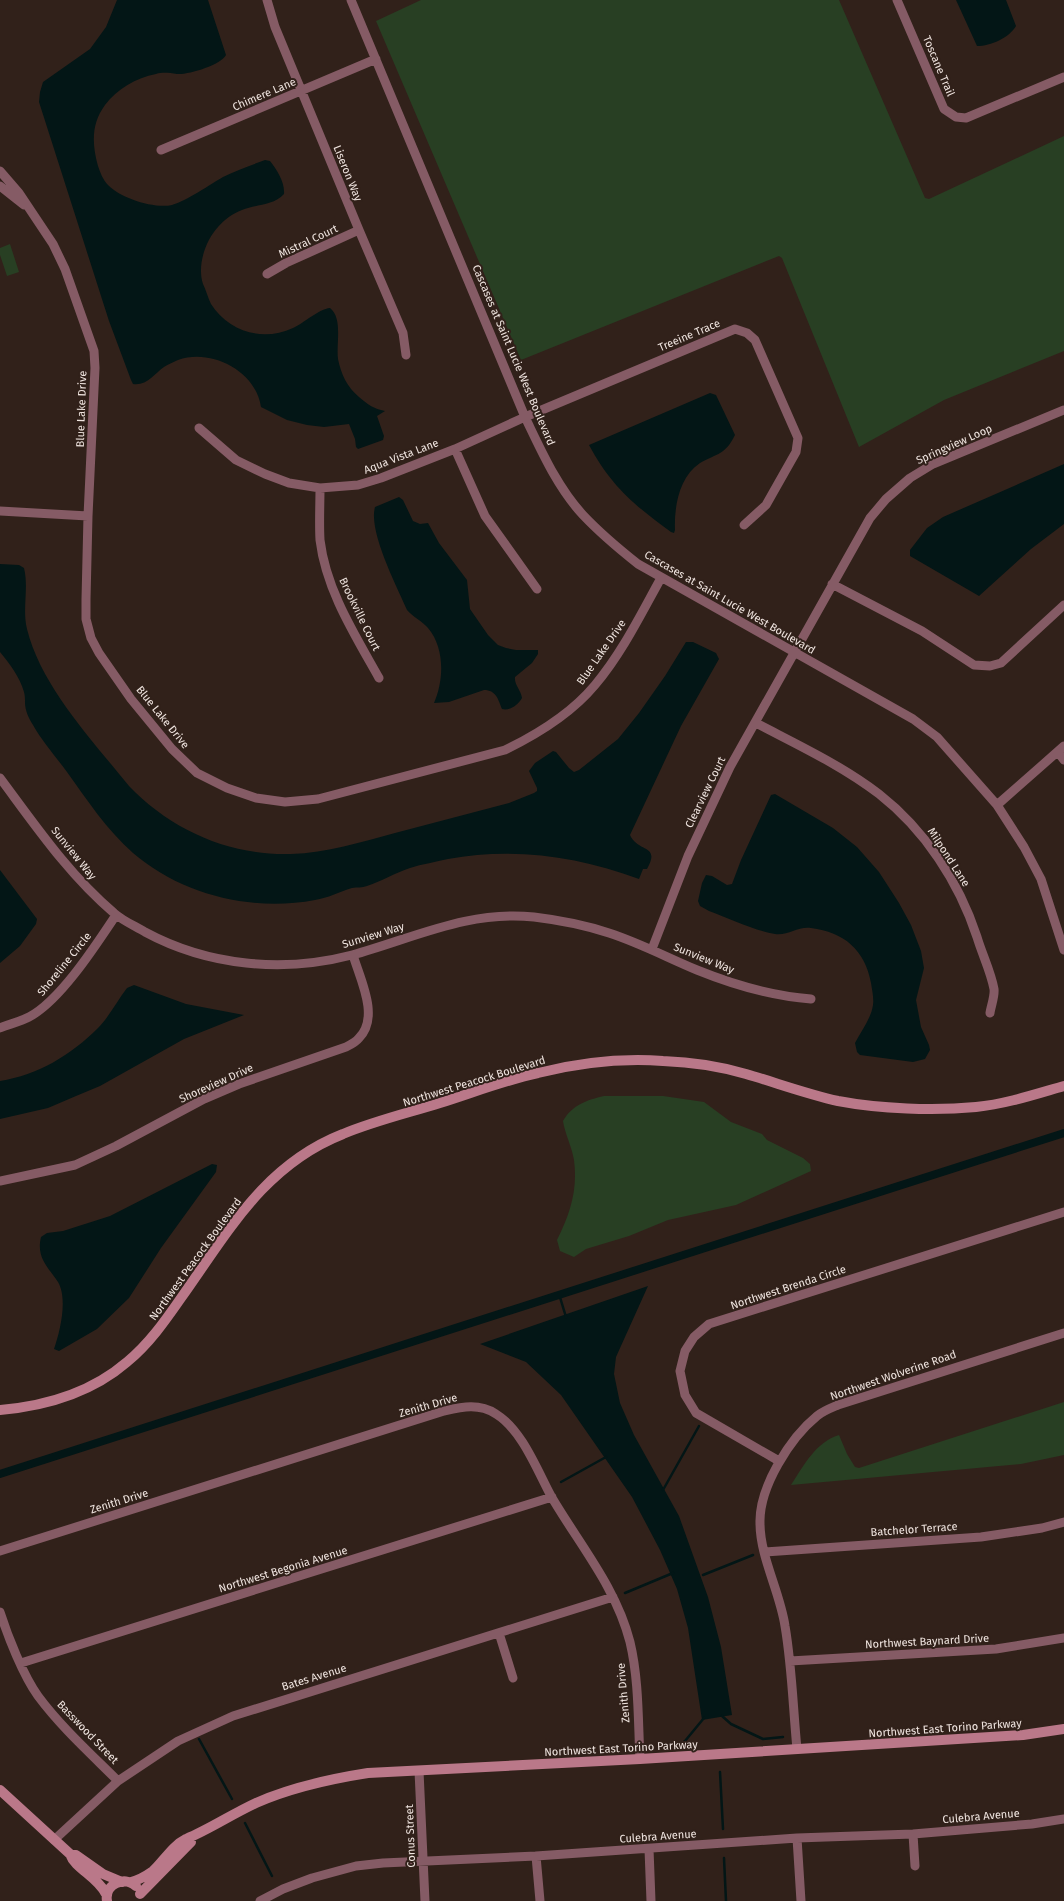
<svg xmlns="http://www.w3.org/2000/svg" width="1064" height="1901" font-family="'Fira Sans',sans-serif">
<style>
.green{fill:#283f23}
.water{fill:#031616}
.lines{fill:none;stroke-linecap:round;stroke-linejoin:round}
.stream{stroke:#031616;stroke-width:2.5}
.canal{stroke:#031616;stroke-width:8}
.street{stroke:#855b65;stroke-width:9}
.secondary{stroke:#ba7889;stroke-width:10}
.labels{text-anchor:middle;stroke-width:4;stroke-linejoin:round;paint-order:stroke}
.street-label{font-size:11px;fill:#f0e5e0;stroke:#31211a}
</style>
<rect width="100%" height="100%" fill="#31211a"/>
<path class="green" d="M421,0H839L925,198L929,199L1064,136V351L944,400L859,447L782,258L779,256L521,360L376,21Z
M10,244L19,272L7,276L0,255V248Z
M604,1096H663L704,1102L731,1122L762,1134L767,1140L803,1158L810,1164L811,1171L736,1205L668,1220L629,1236L586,1249L574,1257L560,1251L557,1240C570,1214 578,1190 574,1160C572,1147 565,1134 563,1121C572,1105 587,1100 604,1096Z
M1064,1402V1455L1021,1464L791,1485C804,1465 816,1442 839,1435L847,1454L855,1467L859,1468Z"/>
<path class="water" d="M117,0H208L226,55C221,65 188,75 177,74C169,73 163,72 156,74C136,78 117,89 105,105C91,124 92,144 98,166C100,172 103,180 108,185C120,198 154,209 172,205C186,201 211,184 223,177C237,170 252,165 265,160L270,161C277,170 285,182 284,194C273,206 256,204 242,210C232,214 225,219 218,227C205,241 197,266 203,284C206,290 208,298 211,304C229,332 263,342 293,328C304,323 319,309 330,308C343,318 336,344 338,359C341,374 347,387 359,397C367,404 374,409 385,411L377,416L384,436L383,440L358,449L356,447L355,439L349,424L324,427L307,425L287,420L261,407C256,371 211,348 178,360C174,362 168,364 164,367C154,374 147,386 133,384L131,380L109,321L39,102L40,92L43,82L90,49L106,27Z
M956,0H1006L1016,26C1009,38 991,46 977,46Z
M710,393L716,395L735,435C725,455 718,453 700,463C679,477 674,507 675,530L674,533L671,532C634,505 611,486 589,445Z
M1064,464V524L1031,549L979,596L910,556V550L927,528L943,517Z
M399,497L403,500L413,521L420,524L428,523L439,543L467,580L470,609L488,635L498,645L506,648L516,650H538V654L532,663L515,677C514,685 521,690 522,698C518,705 510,711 502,709C498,699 496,690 484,690L449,702L434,703C444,680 445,648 428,628C422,621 413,617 407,610C397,587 368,531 375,507Z
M0,564L19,565L24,568C29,588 22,609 27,629C41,686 92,740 129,786C171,830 230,856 291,854C327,853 361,842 395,833C433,823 471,813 509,803L534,793L537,791V788L529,771L535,763L553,751L556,752L569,768L574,772L579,770L618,739L639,713L665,676L686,642H693L716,653L719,659L681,726L630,835C638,853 661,844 647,869H643L639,879C578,856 512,847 448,859C436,862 422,864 410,868C395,873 382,881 367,886C362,888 357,887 352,888C339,892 328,898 315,900C252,912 182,895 133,853C107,830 87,800 67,772C56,757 42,741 33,725C29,719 25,710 25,703C25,699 25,696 24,692C20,677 9,663 0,652Z
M775,794L833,828L857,847L879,872L899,903L911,925L921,951L924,968L916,1000L921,1027L929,1045L930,1050L925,1059L913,1062L860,1055L857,1052L855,1043C861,1031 871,1019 873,1005C874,998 872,990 871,983C865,950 844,932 811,928C798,926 788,936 775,934C753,930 730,919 709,911L700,906L698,901L702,883L706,875L712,876L727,885L732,884L741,860L771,795Z
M0,870L37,919L36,924L20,946L0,963Z
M134,985L186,1004L244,1015L184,1039L100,1086L76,1096L48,1108L0,1119V1081C38,1075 71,1055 98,1028C109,1017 117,1001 127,988Z
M212,1164L217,1165L216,1172L161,1248L129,1298L97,1329L59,1351L54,1349C60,1332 68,1299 58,1282C48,1267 36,1258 41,1237L47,1233L63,1231L110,1216Z
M648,1286L616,1357L614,1374L620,1403L634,1435L679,1516L708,1597L721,1647L732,1715L702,1720L688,1628L677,1589L660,1550L632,1497L561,1395L526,1362L480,1344Z"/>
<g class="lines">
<path class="stream" d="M559,1294L566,1317
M561,1482L606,1457
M663,1490L699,1426
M703,1575L753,1555
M625,1593L673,1573
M722,1716L731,1724L763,1739L783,1737
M199,1739L232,1799
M664,1744H680L685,1741L704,1718
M720,1772L723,1829
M245,1823L272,1876
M724,1858L726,1901"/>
<path class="canal" d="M0,1474L1064,1133"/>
<path class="street" d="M267,0L275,27L359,230L403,333L406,355
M351,0L525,417C541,450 557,487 583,515C600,533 619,549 638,564L913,719L937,737L997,805L1024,847L1041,879L1064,950
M897,0L944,109L956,117L966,118L1064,77
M161,150L376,59
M0,171L19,193L53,244L65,269L94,351L95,368L88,516L86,599V619L91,638L99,653L131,699L172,749L197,773L227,788L256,798L285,802L318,799L505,750C538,734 571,714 595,685C622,653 641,614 661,578
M0,186L24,205
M267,274L286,263L359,230
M199,428L236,460L265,474L289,483L320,488L358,485L381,478L455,449L525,417L735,329L747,333L755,340L798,438L796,452L766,505L744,525
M455,449L485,516L537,589
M320,488C320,505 319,523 320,540C326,590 355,635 379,678
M0,511L88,516
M832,584L922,631L974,665L990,666L1001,663L1064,605
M756,723C798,745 841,765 879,794C925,830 959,882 977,937C982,954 991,972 994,989C995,996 991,1006 990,1013
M1058,752L1064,760
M0,778C35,825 69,875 114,913C123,921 135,926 145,932C208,966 283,973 352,955C414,938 468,910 534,917C559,920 585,925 609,933C640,943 668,958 697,970C734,985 772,996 811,999
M997,805L1064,746
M652,949L688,856L730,767L870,518L886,499L910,478L933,464L1064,410
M0,1028C9,1024 20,1022 29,1017C60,1001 96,945 116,915
M0,1181L75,1165L116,1146L204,1099L239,1084L346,1047C350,1045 356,1042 359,1038C380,1017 360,979 353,955
M779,1461L696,1413L685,1395L680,1371L685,1351L694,1337L709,1324L1064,1212
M0,1551L444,1411C462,1407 479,1403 496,1414C522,1430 537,1470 551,1496C579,1544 616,1587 630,1642C639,1680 638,1720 640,1759
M765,1552L981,1537L1042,1528L1064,1522
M0,1612C8,1637 23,1675 38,1696C61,1727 91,1754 118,1781
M499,1633L513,1678
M790,1661L996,1649L1064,1638
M21,1663L552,1497
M797,1749C793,1708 792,1667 785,1626C780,1592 760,1557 760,1523C759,1487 790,1438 817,1416C823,1411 831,1408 838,1405L1064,1333
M419,1771L425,1901
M913,1834L915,1866
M797,1838L801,1901
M54,1840L118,1781L178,1741L233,1716L613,1597
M649,1849L651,1901
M536,1856L540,1901
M260,1901L283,1889L312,1878L356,1866L383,1863L536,1856L797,1838L913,1834L1032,1824L1064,1819"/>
<path class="secondary" d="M0,1410C46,1406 91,1393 127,1362C149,1344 165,1321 181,1298C228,1232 264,1165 343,1134C374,1121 408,1113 440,1103C472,1093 505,1080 538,1073C578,1063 622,1058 663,1061C691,1062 719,1066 746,1074C777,1083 807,1094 838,1101C880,1109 934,1111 976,1107C1006,1104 1036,1094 1064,1086
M0,1790L70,1854C75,1869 97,1876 106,1894
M71,1855H76L103,1874L122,1882
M131,1882C139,1880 146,1876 153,1871C164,1861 172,1846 186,1839C210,1829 232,1814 256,1803C292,1787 330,1779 368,1773L640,1759L1023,1735L1064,1729
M140,1894L191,1842
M107,1901C104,1885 124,1875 136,1886"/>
</g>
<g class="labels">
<g class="street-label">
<text transform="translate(939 66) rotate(67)" y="4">Toscane Trail</text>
<text transform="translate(264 94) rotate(-23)" y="4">Chimere Lane</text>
<text transform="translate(348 173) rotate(68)" y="4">Liseron Way</text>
<text transform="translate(308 241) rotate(-25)" y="4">Mistral Court</text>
<text transform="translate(689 335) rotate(-23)" y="4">Treeine Trace</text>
<text transform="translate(514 355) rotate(67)" y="4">Cascases at Saint Lucie West Boulevard</text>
<text transform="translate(81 409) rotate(-88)" y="4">Blue Lake Drive</text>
<text transform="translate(954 444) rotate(-24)" y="4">Springview Loop</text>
<text transform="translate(401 456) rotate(-21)" y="4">Aqua Vista Lane</text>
<text transform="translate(730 602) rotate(30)" y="4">Cascases at Saint Lucie West Boulevard</text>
<text transform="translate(360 614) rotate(64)" y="4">Brookville Court</text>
<text transform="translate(601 652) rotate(-55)" y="4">Blue Lake Drive</text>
<text transform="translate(163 717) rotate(51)" y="4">Blue Lake Drive</text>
<text transform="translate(705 792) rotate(-64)" y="4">Clearview Court</text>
<text transform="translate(74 853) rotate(51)" y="4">Sunview Way</text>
<text transform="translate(949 857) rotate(57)" y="4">Milpond Lane</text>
<text transform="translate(373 935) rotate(-17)" y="4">Sunview Way</text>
<text transform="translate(704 958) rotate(22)" y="4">Sunview Way</text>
<text transform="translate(64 964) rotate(-51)" y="4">Shoreline Circle</text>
<text transform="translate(474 1081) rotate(-17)" y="4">Northwest Peacock Boulevard</text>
<text transform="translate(216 1083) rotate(-24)" y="4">Shoreview Drive</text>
<text transform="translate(195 1259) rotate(-54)" y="4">Northwest Peacock Boulevard</text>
<text transform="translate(788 1287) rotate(-18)" y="4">Northwest Brenda Circle</text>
<text transform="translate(893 1375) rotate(-19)" y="4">Northwest Wolverine Road</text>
<text transform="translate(428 1405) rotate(-16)" y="4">Zenith Drive</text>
<text transform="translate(119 1501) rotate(-17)" y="4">Zenith Drive</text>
<text transform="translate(914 1529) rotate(-4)" y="4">Batchelor Terrace</text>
<text transform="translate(283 1569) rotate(-17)" y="4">Northwest Begonia Avenue</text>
<text transform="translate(927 1641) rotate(-3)" y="4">Northwest Baynard Drive</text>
<text transform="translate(314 1677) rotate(-17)" y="4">Bates Avenue</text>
<text transform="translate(623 1693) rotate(-95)" y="4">Zenith Drive</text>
<text transform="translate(945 1728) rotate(-4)" y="4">Northwest East Torino Parkway</text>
<text transform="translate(88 1732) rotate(46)" y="4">Basswood Street</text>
<text transform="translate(621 1748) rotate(-3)" y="4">Northwest East Torino Parkway</text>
<text transform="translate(981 1816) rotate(-5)" y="4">Culebra Avenue</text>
<text transform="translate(410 1836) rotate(-92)" y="4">Conus Street</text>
<text transform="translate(658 1836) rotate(-4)" y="4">Culebra Avenue</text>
</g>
</g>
</svg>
